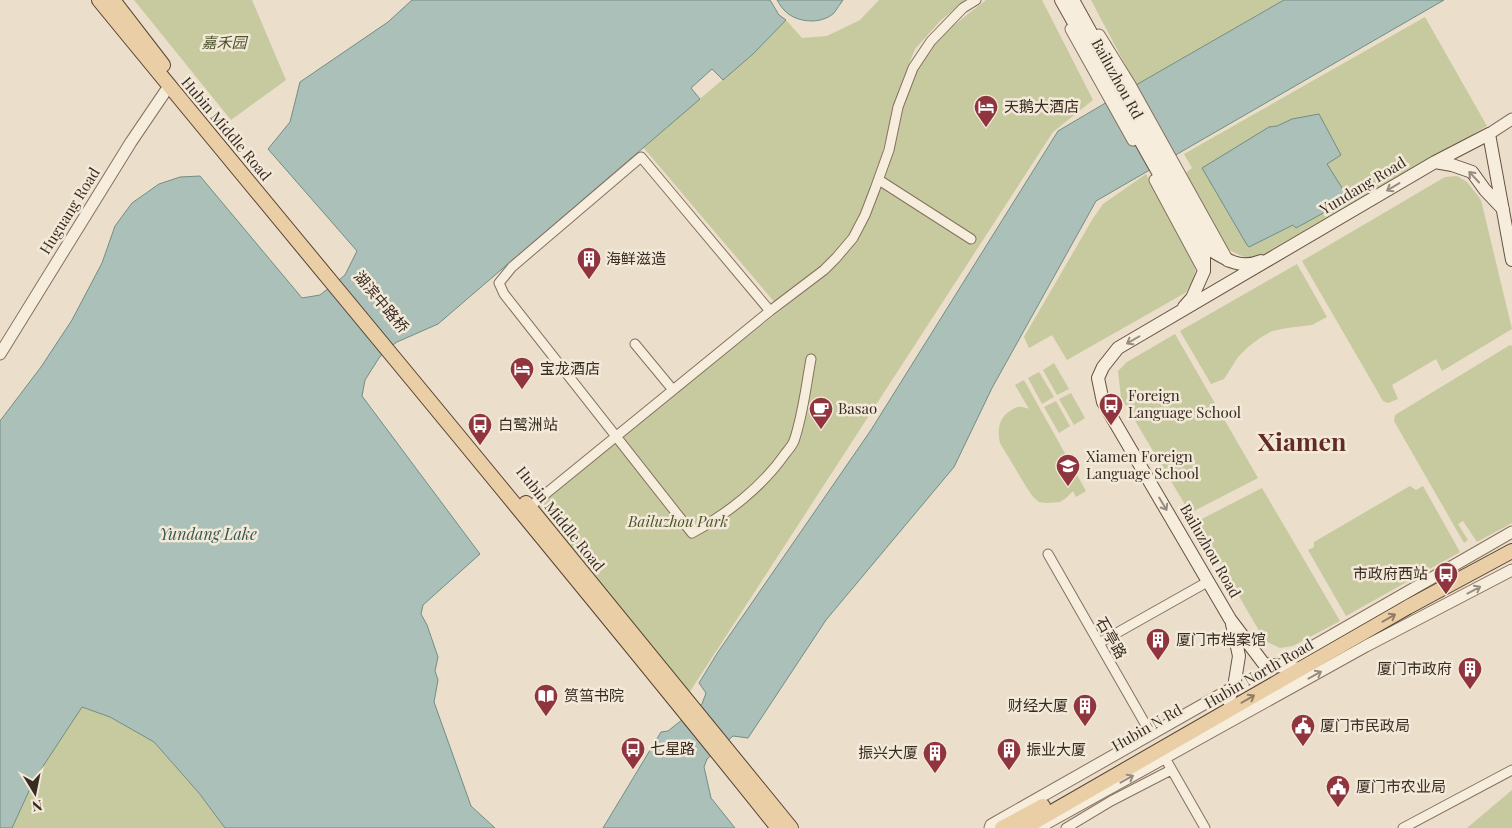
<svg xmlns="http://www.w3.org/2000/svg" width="1512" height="828" font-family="'Playfair Display','Noto Sans SC',serif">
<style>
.green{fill:#c7c99f}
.water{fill:#aac0b8;stroke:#718e84}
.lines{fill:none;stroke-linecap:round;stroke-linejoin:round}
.minor-casing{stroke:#867160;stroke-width:11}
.tertiary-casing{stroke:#867160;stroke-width:13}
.secondary-casing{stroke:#685243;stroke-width:14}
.primary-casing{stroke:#554033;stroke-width:16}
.minor{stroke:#f6eddd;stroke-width:9}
.tertiary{stroke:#f6eddd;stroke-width:11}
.secondary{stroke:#f6eddd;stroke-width:12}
.primary{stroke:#eacfa6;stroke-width:14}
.oneway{stroke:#978c80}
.oneway2{stroke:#917d64}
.labels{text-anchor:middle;stroke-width:5;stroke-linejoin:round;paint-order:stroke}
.park-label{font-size:15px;font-style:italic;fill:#4c532a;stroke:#f3e9d9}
.street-label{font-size:15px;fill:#382b22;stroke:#f3e9d9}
.poi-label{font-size:15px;fill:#382b22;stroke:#f3e9d9;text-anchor:start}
.water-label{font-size:16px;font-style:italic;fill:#335751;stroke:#f3e9d9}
.town-label{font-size:25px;font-weight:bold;fill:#612c25;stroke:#f3e9d9}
</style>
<rect width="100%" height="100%" fill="#ebdeca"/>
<path class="green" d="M134,0H252L286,80L231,120Z
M879,0H966L940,21L915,49L899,89L878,169L855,227L823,266L776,304L643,147L753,54L786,20L802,38L827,36L860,20Z
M986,0H1042L1093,100L1053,132L689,693L529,507L826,275L854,243L875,189L888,166L898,107L913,68L949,29Z
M1091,0H1284L1136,85Z
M1425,17L1487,126L1276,252L1255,260L1246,258L1227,249L1184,174L1192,168L1184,154Z
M1146,174L1196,264L1194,281L1185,293L1067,360L1052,335L1029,348L1024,337L1092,220L1103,204Z
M1457,176L1467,182L1481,200L1512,329L1442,371L1436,359L1392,385L1398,399L1388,403L1383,401L1302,261L1445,177Z
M1297,264L1327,317L1312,325L1287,328L1272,331L1260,338L1248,347L1238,357L1224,379L1211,384L1180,331Z
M1175,334L1258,478L1190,513L1121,397L1118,371L1127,362Z
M1510,345L1512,346V523L1477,542L1463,521L1458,524L1468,540L1464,543L1394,421L1395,415Z
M1054,363L1069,389L1057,395L1043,370Z
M1039,372L1054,397L1042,404L1028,378Z
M1024,380L1086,491L1076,497L1073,491L1066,498L1060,502L1046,503L1039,502L1033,497L1027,488L1000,443C997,430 999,418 1010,411C1014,408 1018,406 1022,407C1024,407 1027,408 1029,409L1015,385Z
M1071,393L1085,418L1074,425L1059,399Z
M1056,401L1070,426L1059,433L1044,407Z
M1410,486L1416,490L1423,486L1460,552L1346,616L1308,550L1314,547V542Z
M1262,488L1340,621L1293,646L1280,648L1265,641L1196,522Z
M81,707L110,717L154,742L199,793L225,828H12L34,780Z
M1512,790V828H1467Z"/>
<path class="water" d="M412,0H770L779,15L786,20L753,54L723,80L712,69L691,88L700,99L438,324L397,342L387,349L379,358L365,380L362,396L480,554L423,605L421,614L427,625L438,657L435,671L438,680L434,702L471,806L495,828H225L199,793L154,742L110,717L82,707L34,780L12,828H0V421L41,367L72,320L102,263L115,226L132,203L159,184L180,177L200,176L302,298L320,295L339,280L345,275L357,251L268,149L290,122L300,82L388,22Z
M777,0H843C840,4 837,9 834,13C821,25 796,23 784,10C781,7 779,3 777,0Z
M1284,0H1444L1096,201L992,388L954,467L826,620L748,738L733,736L707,759L704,767L711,798L735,828H603L661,732L668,731L702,704L706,693L699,683L718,652L871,430L1058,131L1136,85Z
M1319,114L1341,155L1327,164L1349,199L1296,228L1293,225L1249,247L1247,245L1202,168L1269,127L1277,126L1292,119Z"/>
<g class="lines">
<defs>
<path id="minor" d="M879,180L971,239
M770,311L641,157L512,267L499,283L504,294L692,533C726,515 763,486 785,454C788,450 792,446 794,441C803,415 806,386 811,359
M635,344L673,390
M527,509L770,311L824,270L836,258L853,238L865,215L875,189L889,150L898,107L913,68L931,41L963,8L976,0
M1048,554L1151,734
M1099,643L1209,581
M1165,758L1205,828
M1066,828L1111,801L1171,770
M1403,828L1512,770"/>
<path id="tertiary" d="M1071,29L1133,140
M1099,35L1130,85L1228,261
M1489,134L1512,119
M1155,180L1204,271
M0,354L131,142L169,86
M1277,667L1512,532
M990,828L991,825L1234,687
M1038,828L1366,646L1512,570"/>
<path id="secondary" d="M1061,0L1204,254V271L1192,298L1184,307
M1073,0L1212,251C1228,261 1242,269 1261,261
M1435,162L1452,165L1472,172L1485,190L1503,209
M1300,669L1264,664L1230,619L1103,402L1098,378L1103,367L1118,348L1435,162L1489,134L1512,260
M1228,700L1234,687L1239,656L1232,624"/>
<path id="primary" d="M99,0C325,276 555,549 778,828
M113,0L163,65
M526,503L791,828
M1002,828L1043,806
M1024,828L1408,607L1512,551"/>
</defs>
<use href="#minor" class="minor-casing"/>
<use href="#tertiary" class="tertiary-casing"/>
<use href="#secondary" class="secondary-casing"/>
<use href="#primary" class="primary-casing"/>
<use href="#minor" class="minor"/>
<use href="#tertiary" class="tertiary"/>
<use href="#secondary" class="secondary"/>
<use href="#primary" class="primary"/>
</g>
<defs><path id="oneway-shaft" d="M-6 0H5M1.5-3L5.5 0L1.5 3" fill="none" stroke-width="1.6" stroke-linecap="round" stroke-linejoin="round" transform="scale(1.25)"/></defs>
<g class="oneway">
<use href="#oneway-shaft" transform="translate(1474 177) rotate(-133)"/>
<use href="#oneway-shaft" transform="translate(1393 187) rotate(149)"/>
<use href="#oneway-shaft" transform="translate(1133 340) rotate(150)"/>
<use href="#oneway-shaft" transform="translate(1163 504) rotate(59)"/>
<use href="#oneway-shaft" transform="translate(1474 590) rotate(-28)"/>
<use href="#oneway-shaft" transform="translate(1315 675) rotate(-29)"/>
<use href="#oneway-shaft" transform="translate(1127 779) rotate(-29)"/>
</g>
<g class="oneway2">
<use href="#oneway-shaft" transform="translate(1389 618) rotate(-30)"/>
<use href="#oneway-shaft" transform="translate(1248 699) rotate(-30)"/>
</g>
<defs>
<symbol id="hotel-pin" viewBox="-11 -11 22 30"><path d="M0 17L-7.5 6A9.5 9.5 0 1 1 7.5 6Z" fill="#90353e" stroke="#f3e9d9"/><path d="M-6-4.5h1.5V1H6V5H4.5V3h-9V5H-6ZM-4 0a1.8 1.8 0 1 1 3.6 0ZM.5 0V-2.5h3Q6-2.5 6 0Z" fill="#fff"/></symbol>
<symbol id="building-pin" viewBox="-11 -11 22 30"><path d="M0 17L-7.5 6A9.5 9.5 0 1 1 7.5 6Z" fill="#90353e" stroke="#f3e9d9"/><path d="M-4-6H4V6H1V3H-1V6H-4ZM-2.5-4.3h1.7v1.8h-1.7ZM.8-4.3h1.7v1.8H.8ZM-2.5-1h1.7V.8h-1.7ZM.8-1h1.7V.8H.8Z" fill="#fff"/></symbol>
<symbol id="bus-pin" viewBox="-11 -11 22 30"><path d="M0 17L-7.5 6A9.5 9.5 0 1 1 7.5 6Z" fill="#90353e" stroke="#f3e9d9"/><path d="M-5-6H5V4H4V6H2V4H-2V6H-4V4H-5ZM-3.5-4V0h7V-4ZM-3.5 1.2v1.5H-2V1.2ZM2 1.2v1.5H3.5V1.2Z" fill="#fff"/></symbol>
<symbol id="cafe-pin" viewBox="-11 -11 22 30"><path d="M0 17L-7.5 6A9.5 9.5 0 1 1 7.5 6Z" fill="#90353e" stroke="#f3e9d9"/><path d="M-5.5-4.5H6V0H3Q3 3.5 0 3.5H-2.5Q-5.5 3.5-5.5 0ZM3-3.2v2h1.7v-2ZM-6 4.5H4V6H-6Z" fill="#fff"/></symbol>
<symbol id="school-pin" viewBox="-11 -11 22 30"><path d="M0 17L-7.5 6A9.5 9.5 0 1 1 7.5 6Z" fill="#90353e" stroke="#f3e9d9"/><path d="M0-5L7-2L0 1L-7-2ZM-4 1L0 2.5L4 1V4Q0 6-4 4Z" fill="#fff"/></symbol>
<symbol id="library-pin" viewBox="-11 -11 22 30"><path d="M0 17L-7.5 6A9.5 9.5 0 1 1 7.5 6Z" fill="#90353e" stroke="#f3e9d9"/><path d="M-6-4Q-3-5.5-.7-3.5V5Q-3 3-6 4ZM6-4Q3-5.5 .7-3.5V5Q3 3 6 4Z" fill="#fff"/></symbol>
<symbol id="civic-pin" viewBox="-11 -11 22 30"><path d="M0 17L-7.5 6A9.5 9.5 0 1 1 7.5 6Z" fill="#90353e" stroke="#f3e9d9"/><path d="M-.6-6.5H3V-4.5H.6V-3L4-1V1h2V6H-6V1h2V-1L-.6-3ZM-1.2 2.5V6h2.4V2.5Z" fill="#fff"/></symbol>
</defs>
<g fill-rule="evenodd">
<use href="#hotel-pin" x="972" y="93" width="28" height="38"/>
<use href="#building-pin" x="575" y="245" width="28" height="38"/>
<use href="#hotel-pin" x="508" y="355" width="28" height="38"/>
<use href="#bus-pin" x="1097" y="391" width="28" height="38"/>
<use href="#cafe-pin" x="807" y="395" width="28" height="38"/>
<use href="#bus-pin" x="466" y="411" width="28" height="38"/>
<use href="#school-pin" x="1054" y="452" width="28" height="38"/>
<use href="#bus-pin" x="1432" y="560" width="28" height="38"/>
<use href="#building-pin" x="1144" y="626" width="28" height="38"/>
<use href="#building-pin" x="1456" y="655" width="28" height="38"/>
<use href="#library-pin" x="532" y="682" width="28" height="38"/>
<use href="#building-pin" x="1071" y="692" width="28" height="38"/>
<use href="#civic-pin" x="1289" y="712" width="28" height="38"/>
<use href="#bus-pin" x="619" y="735" width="28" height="38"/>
<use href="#building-pin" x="995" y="736" width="28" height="38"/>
<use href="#building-pin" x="921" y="739" width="28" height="38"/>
<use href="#civic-pin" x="1324" y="773" width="28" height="38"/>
</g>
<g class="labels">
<g class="park-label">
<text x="224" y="48">嘉禾园</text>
<text x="678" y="527">Bailuzhou Park</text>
</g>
<g class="street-label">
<text transform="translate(1117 79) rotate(61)" y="5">Bailuzhou Rd</text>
<text transform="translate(226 129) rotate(50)" y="5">Hubin Middle Road</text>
<text transform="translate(1363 186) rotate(-31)" y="5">Yundang Road</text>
<text transform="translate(70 211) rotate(-58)" y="5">Huguang Road</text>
<text transform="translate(381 302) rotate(50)" y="5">湖滨中路桥</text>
<text transform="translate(560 519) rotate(51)" y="5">Hubin Middle Road</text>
<text transform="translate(1210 551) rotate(60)" y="5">Bailuzhou Road</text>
<text transform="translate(1111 638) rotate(60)" y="5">石亭路</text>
<text transform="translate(1259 674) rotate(-30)" y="5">Hubin North Road</text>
<text transform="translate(1147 728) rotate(-30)" y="5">Hubin N Rd</text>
</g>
<g class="poi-label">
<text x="1004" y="112">天鹅大酒店</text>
<text x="606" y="264">海鲜滋造</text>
<text x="540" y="374">宝龙酒店</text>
<text x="1128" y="401">Foreign<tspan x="1128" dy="17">Language School</tspan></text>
<text x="838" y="414">Basao</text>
<text x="498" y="430">白鹭洲站</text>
<text x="1086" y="462">Xiamen Foreign<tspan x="1086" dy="17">Language School</tspan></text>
<text x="1428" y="579" text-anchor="end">市政府西站</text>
<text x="1176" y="645">厦门市档案馆</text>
<text x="1452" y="674" text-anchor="end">厦门市政府</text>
<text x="564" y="701">筼筜书院</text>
<text x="1068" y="711" text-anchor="end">财经大厦</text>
<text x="1320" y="731">厦门市民政局</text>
<text x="650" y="754">七星路</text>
<text x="1026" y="755">振业大厦</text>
<text x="918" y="758" text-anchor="end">振兴大厦</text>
<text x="1356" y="792">厦门市农业局</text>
</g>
<g class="water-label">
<text x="208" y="540">Yundang Lake</text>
</g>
<g class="town-label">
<text x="1302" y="451">Xiamen</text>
</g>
</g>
<g transform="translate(35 793) rotate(170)" stroke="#f3e9d9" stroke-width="4" paint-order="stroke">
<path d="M0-4L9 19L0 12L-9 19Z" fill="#382b22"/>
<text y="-8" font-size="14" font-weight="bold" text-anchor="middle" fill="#382b22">N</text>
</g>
</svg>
